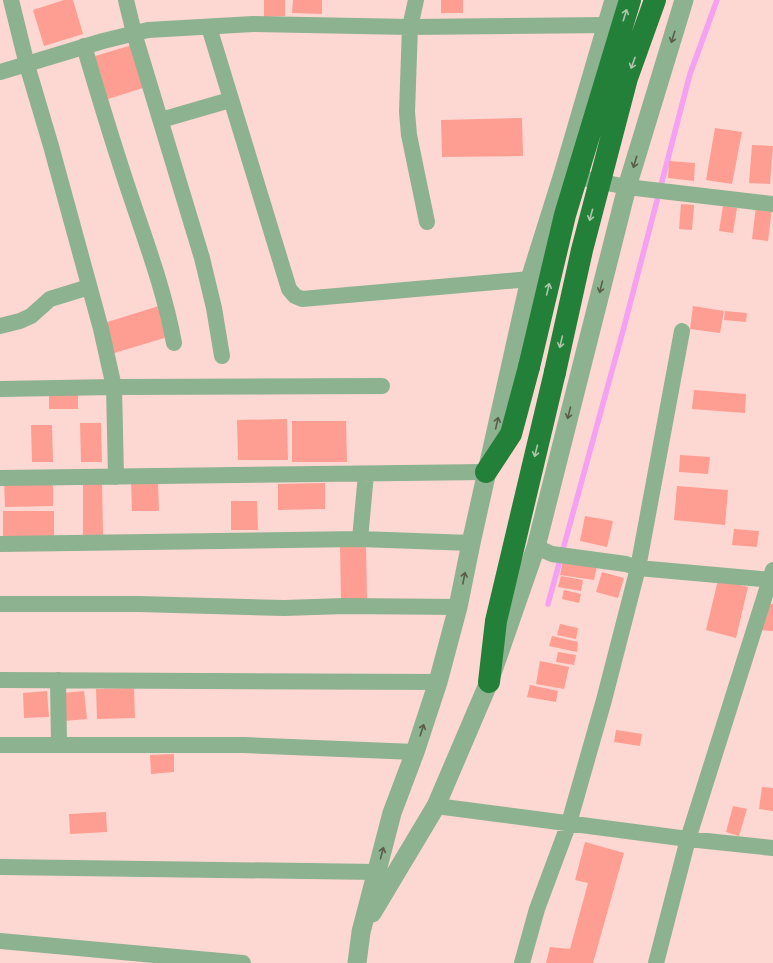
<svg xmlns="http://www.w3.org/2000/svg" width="773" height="963" font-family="Rubik,sans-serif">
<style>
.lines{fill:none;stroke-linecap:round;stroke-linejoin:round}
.stream{stroke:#f4a0f3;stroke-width:5.5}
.building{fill:#fe9e93}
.minor{stroke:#8cb28f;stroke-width:16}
.tertiary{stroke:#8cb28f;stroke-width:19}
.trunk{stroke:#228039;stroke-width:22}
.trunk-bridge{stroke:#228039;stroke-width:22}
.oneway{stroke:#b0c4aa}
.oneway2{stroke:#5c5c4a}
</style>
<rect width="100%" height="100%" fill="#fdd7d2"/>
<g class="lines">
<path class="stream" d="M548,604L624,327L690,74L717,0"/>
</g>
<path class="building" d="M64,0H73L83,34L44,46L33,10Z
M264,0H285V16L264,17Z
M293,0H322V14L292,13Z
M441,0H463V13H441Z
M132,45L146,87L108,99L95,56Z
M522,118L523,156L442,157L441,120Z
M715,128L742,132L732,184L706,180Z
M752,145L773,146L770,184L749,183Z
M669,161L695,163L694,181L668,178Z
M681,204L694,205L692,230L679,229Z
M723,206L737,208L733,233L719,231Z
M756,206L772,208L768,241L752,239Z
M162,305L171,336L111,354L101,324Z
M693,306L724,311L720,333L690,329Z
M725,311L747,313L746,322L724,320Z
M694,390L746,394L745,413L692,409Z
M78,391V409H49V392Z
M287,419L288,460H238L237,420Z
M292,421H346L347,462H292Z
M80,423H101L102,462H81Z
M31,425H52L53,462H32Z
M680,455L710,457L708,474L679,472Z
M53,479V506L5,507L4,480Z
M102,479L103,536H83V480Z
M131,482H158L159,511H132Z
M325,483V509L278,510V484Z
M677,486L728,490L725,525L674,520Z
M231,501H257L258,530H231Z
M3,511H54V536H3Z
M585,516L613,521L607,547L580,541Z
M734,529L759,531L757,547L732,545Z
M366,543L367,600H341L340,544Z
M563,560L597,566L594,580L560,575Z
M602,572L624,578L618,598L596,592Z
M561,576L583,580L581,591L558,587Z
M718,580L748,587L736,638L706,630Z
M564,590L581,594L579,603L562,599Z
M764,603L773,604V631L760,630Z
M560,624L578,628L576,639L557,635Z
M552,636L578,642L577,652L549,646Z
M558,652L576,655L574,665L556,662Z
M540,661L569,667L564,689L536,684Z
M530,685L558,691L556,702L527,697Z
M134,688L135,718L97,719L96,689Z
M47,691L49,717L24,718L23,693Z
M84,691L87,719L64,721L62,693Z
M616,730L642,734L640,746L614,742Z
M174,754V772L151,774L150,755Z
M762,787L773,788V811L759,809Z
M733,806L747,809L739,836L726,832Z
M106,812L107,832L70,834L69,814Z
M585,842L624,853L593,963H546L550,947L570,949L588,883L575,880Z"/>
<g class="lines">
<path class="minor" d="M11,0L27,65L51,146L101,329L114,387L116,477
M126,0L134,33L202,258L214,308L222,356
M416,0L410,27L407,112L409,135L427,222
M209,27L289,289L295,296L302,299L530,279
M84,46C99,97 114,147 131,197C147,245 165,293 174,343
M0,72L103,41L148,30L253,24L410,27L607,25
M161,120L230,100
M567,175L627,187L773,204
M0,326L20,321L31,316L50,299L89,287
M0,389L114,387L382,386
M0,478L486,472
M360,539L366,474
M0,544L360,539L471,543
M536,547L552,554L626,564L638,568L773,580
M0,604H139L284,608L345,606L458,607
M0,680L438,682
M58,680L59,744
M0,745H243L415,752
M436,806L688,839L773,848
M0,867L377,872
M0,941L243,963
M522,963L537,909L569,823L604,700L638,568L682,331
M656,963L688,839L773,570"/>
<path class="tertiary" d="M372,913L436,806L489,682L536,547L627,187L684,0
M357,963L361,932L392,813L415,752L438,682L458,607L471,543L530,279L563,174L614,0"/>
<path class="trunk" d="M486,472L511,434L529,367
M489,682L496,621L555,372"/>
<path class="trunk-bridge" d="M529,367L565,215L630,0
M555,372L582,250L627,78L655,0"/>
</g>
<defs><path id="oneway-shaft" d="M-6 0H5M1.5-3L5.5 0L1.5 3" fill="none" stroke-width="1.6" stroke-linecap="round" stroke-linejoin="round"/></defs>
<g class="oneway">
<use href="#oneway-shaft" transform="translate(625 15) rotate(-73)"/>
<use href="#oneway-shaft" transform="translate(633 63) rotate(110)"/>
<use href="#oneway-shaft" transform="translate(591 215) rotate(105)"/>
<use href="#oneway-shaft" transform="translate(548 289) rotate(-77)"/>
<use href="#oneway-shaft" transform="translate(561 342) rotate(103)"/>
<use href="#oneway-shaft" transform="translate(536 451) rotate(104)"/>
</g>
<g class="oneway2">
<use href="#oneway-shaft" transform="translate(673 37) rotate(107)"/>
<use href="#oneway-shaft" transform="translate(635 162) rotate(107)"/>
<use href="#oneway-shaft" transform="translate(601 287) rotate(104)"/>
<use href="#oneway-shaft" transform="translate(569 413) rotate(104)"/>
<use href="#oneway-shaft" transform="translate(497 423) rotate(-77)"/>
<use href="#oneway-shaft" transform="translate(464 578) rotate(-79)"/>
<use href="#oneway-shaft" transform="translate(422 730) rotate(-72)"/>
<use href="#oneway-shaft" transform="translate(382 853) rotate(-75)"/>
</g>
</svg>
